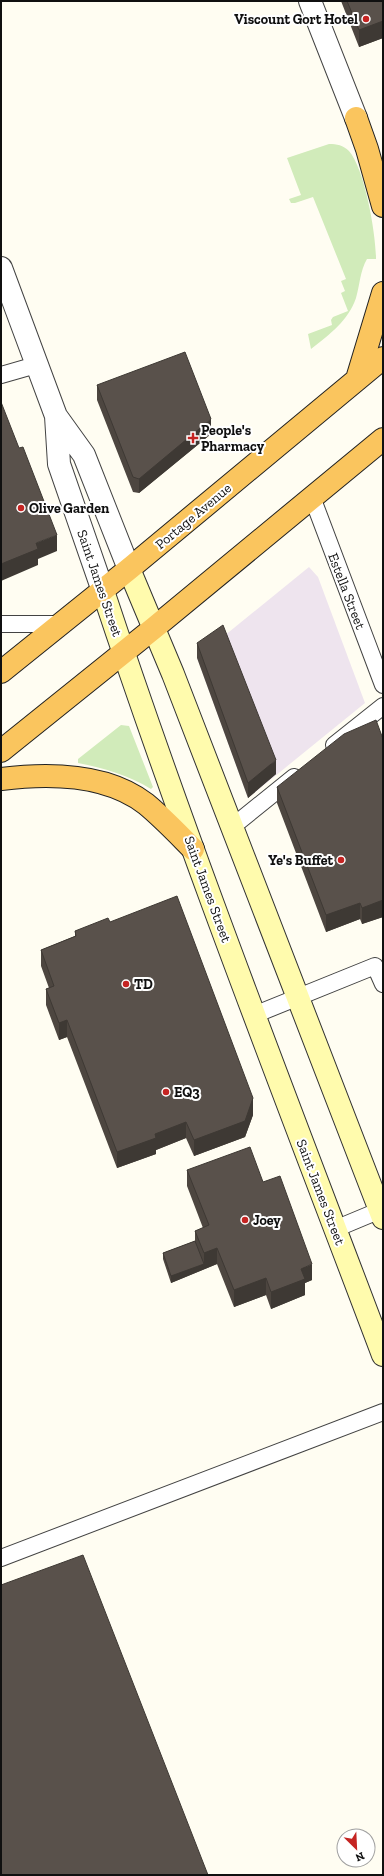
<svg xmlns="http://www.w3.org/2000/svg" width="384" height="1876" font-family="'Zilla Slab',serif">
<style>
.industrial{fill:#eee4ee}
.green{fill:#d1ebba}
.lines{fill:none;stroke-linecap:round;stroke-linejoin:round}
.service-casing{stroke:#434343;stroke-width:18}
.minor-casing{stroke:#434343;stroke-width:24}
.secondary-casing{stroke:#323232;stroke-width:24}
.trunk-casing{stroke:#212121;stroke-width:24}
.service{stroke:#fff;stroke-width:16}
.minor{stroke:#fff;stroke-width:22}
.secondary{stroke:#fffbad;stroke-width:22}
.trunk{stroke:#fac55e;stroke-width:22}
.wall{fill:#4d4640}
.shaded-wall{fill:#3e3934}
.building{fill:#59514b;stroke:#3e3934}
.poi-dot{fill:#c52422;stroke:#fff;stroke-width:1.5}
.labels{text-anchor:middle;stroke-width:4;stroke-linejoin:round;paint-order:stroke}
.poi-label{font-size:14px;font-weight:bold;fill:#101010;stroke:#fff;text-anchor:start}
.street-label{font-size:14px;fill:#101010;stroke:#fff}
</style>
<rect width="100%" height="100%" fill="#fffdf2"/>
<path class="industrial" d="M309,567L318,577L365,703L248,798L197,658Z"/>
<path class="green" d="M329,144C337,144 343,145 349,151C365,169 376,235 376,259H367C360,271 360,284 356,298C348,321 330,334 311,349L308,334L332,325L331,320L333,317L348,311L341,293L345,291L341,281L346,279L313,197L295,203H291L289,199L301,195L287,158Z
M121,725L129,726L153,787L151,789C128,775 104,768 78,763V759Z"/>
<g class="lines">
<defs>
<path id="service" d="M1,375L36,365
M312,497L383,685
M1,624H60
M334,745L383,706
M232,827L294,777
M254,1015L375,966L383,984
M335,1229L383,1209
M1,1558L383,1412"/>
<path id="minor" d="M310,1L356,118
M1,268L56,416L84,455L129,569
M56,416L59,464L103,591"/>
<path id="secondary" d="M129,569L173,674L383,1218
M103,591C188,848 287,1101 383,1355"/>
<path id="trunk" d="M356,118L367,149L383,206
M357,379L383,293
M1,672L129,569L383,358
M1,751L154,628L383,439
M1,779C49,773 106,773 146,804C163,818 178,834 193,849"/>
</defs>
<use href="#service" class="service-casing"/>
<use href="#minor" class="minor-casing"/>
<use href="#secondary" class="secondary-casing"/>
<use href="#trunk" class="trunk-casing"/>
<use href="#service" class="service"/>
<use href="#minor" class="minor"/>
<use href="#secondary" class="secondary"/>
<use href="#trunk" class="trunk"/>
</g>
<path class="wall" d="M341,1H383V38L359,47Z
M97,385L211,434L139,493L133,492L97,400Z
M197,643L276,774L248,798L197,658Z
M383,739V917L362,924L360,919L326,932L277,803V787Z
M110,922L253,1115L245,1137L194,1156L186,1138L156,1150V1154L117,1168L67,1037L59,1040L46,1005V989L49,988L41,966V950L75,936V931Z
M187,1170L263,1182L312,1280L305,1283V1295L271,1309L266,1295L234,1307L217,1264L171,1283L163,1259V1253L195,1241V1231L203,1228L187,1186Z"/>
<path class="shaded-wall" d="M383,21V38L359,47V30Z
M211,419V434L139,493V479Z
M57,535V551L38,559V565L1,581V564L36,543Z
M276,760V774L248,798V783Z
M383,900V917L362,924V908Z
M360,903V919L326,932V915Z
M67,1020V1037L59,1040V1023Z
M253,1098V1115L245,1137L194,1156V1140Z
M186,1122V1138L156,1150V1154L117,1168V1152L155,1134Z
M217,1248V1264L171,1283V1276L204,1264V1253Z
M312,1264V1280L305,1283V1295L271,1309V1292L301,1269Z
M266,1278V1295L234,1307V1290Z"/>
<path class="building" d="M347,1H383V21L359,30Z
M185,352L211,419L139,479L133,477L97,385Z
M1,402L19,448L23,447L57,535L36,543L38,549L1,564Z
M223,625L276,760L248,783L197,643Z
M376,720L383,739V900L362,908L360,903L326,915L277,787L344,734Z
M177,896L253,1098L245,1121L194,1140L186,1122L155,1134L156,1138L117,1152L67,1020L59,1023L46,989L54,986L41,950L76,936L75,931L108,918L110,922Z
M250,1147L263,1182L280,1176L312,1264L301,1269L305,1279L271,1292L266,1278L234,1290L217,1248L204,1253L195,1231L209,1225L187,1170Z
M195,1241L204,1264L171,1276L163,1253Z
M83,1555L208,1875H1V1585Z"/>
<g class="poi-dot">
<circle cx="366" cy="19" r="4"/>
<path d="M191 432h4v4h4v4h-4v4h-4v-4h-4v-4h4z"/>
<circle cx="21" cy="508" r="4"/>
<circle cx="341" cy="860" r="4"/>
<circle cx="126" cy="984" r="4"/>
<circle cx="166" cy="1092" r="4"/>
<circle cx="245" cy="1220" r="4"/>
</g>
<g class="labels">
<g class="poi-label">
<text x="358" y="24" text-anchor="end">Viscount Gort Hotel</text>
<text x="201" y="435">People's<tspan x="201" dy="16">Pharmacy</tspan></text>
<text x="29" y="513">Olive Garden</text>
<text x="333" y="865" text-anchor="end">Ye's Buffet</text>
<text x="134" y="989">TD</text>
<text x="174" y="1097">EQ3</text>
<text x="253" y="1225">Joey</text>
</g>
<g class="street-label">
<text transform="translate(193 516) rotate(-40)" y="5">Portage Avenue</text>
<text transform="translate(100 583) rotate(71)" y="5">Saint James Street</text>
<text transform="translate(347 591) rotate(69)" y="5">Estella Street</text>
<text transform="translate(208 889) rotate(70)" y="5">Saint James Street</text>
<text transform="translate(321 1192) rotate(69)" y="5">Saint James Street</text>
</g>
</g>
<rect width="384" height="1876" fill="none" stroke="#101010" stroke-width="4"/>
<g transform="translate(356 1848) rotate(156)"><circle r="19" fill="#ffffff" stroke="#9f9f9f"/>
<path d="M0-3L7 15L0 10L-7 15Z" fill="#c52422"/>
<text y="-6" font-size="11" font-weight="bold" text-anchor="middle" fill="#101010">N</text>
</g>
</svg>
